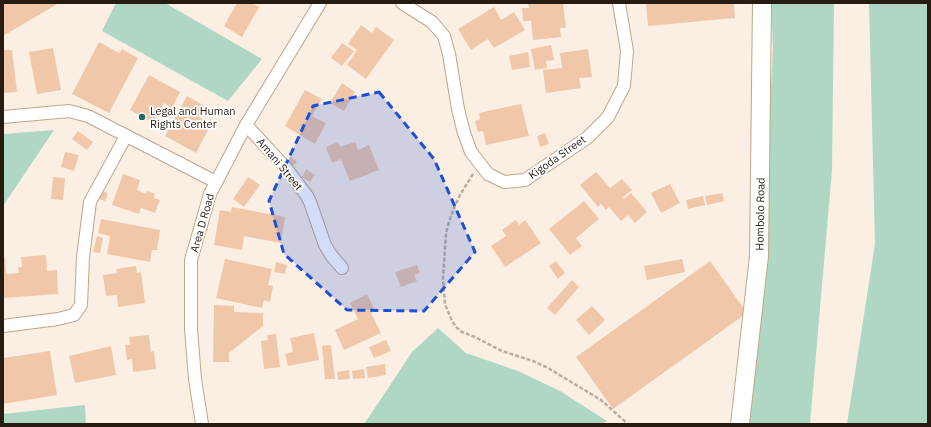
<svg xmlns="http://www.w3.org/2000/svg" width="931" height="427" font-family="'IBM Plex Sans',sans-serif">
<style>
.green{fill:#afd7c4}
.building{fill:#f0c8a9}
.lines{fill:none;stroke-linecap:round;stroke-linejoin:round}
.street-casing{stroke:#c0a589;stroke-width:14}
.secondary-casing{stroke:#c0a589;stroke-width:20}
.path{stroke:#b9aea3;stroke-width:2.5;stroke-dasharray:4 2;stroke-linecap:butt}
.street{stroke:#fff;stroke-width:12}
.secondary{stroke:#fff;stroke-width:18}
.marked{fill:#1d4ed8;fill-opacity:0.2;stroke:#1d4ed8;stroke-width:3;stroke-dasharray:8 5;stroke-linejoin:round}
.poi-dot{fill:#1e6964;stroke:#fff;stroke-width:1.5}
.labels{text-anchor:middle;stroke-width:3.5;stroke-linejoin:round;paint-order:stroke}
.poi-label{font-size:11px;fill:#261c11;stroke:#fff;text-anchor:start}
.street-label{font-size:11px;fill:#261c11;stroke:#fff}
</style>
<rect width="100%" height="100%" fill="#fbefe4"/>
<path class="green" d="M116,3H165L262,59L228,101L102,31Z
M771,3H834L832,170L810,424H747L766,191L773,49Z
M869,3H928V424H847L875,244Z
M54,130L3,206V134Z
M438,328L466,353L518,371L560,391L607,421L602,424H364L381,399L412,352Z
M85,405L86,424H3V414Z"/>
<path class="building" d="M3,3H59L3,36Z
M237,3H252L259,7L242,37L224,26Z
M528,3H563L566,28H560L561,37L533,40L531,21H523L522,8H529Z
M646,3H734L735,18L648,26Z
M494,7L501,20L514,12L525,30L494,48L488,39L471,50L458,29Z
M361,25L372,33L376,27L394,40L366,79L347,65L357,50L348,44Z
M99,42L119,53L122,49L138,58L109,113L72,94Z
M342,43L354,51L342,66L331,58Z
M551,45L554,60L546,61L547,68L535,70L531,49Z
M53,48L61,90L37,94L29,52Z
M588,49L592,77L579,78L581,88L546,93L543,70L562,68L560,53Z
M3,50H12L17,92L3,93Z
M528,52L530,67L512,70L509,56Z
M149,75L180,92L172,108L164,103L153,123L130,110Z
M342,83L355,92L344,111L330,103Z
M305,90L322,99L312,116L326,123L315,144L285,126Z
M187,96L205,106L199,117L211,124L196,153L165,136Z
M521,104L529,136L486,145L483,131L478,132L475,121L480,119L479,113Z
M78,131L93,142L87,150L72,139Z
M545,133L549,144L540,147L537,136Z
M338,142L340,147L355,142L358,150L369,145L379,170L350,181L341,159L332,163L326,147Z
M65,152L79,155L74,171L61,167Z
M292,157L293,160L295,159L297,163L291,166L289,159Z
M306,169L315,175L310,182L302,177Z
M596,172L610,188L622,179L632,190L623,197L624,199L631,193L647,212L635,223L628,215L621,221L609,207L606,210L601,204L598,207L580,185Z
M123,174L140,180L137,190L146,194L147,191L155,194L154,198L160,200L155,213L141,208L139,214L112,205Z
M53,177L65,178L63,200L51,199Z
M248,177L260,185L244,207L233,199Z
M670,184L680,203L661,213L651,193Z
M103,191L108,193L105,201L99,199Z
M722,193L724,201L707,205L705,196Z
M703,196L705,205L688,209L686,200Z
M584,201L599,219L576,238L582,246L570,255L549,229Z
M232,207L285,217L281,243L244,236L242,250L214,245L220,210L231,212Z
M101,219L160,230L157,250H152L150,262L107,254L110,236L98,233Z
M516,220L519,225L525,220L541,243L505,267L491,246L506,236L502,230Z
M97,236L103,238L100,253L93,252Z
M46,255L47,271L57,270L58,294L3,298V258H5L6,274L19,273L18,267H22L21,257Z
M225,259L272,269L268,285L273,286L270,302L264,300L262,308L216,298Z
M682,259L685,272L647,280L644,266Z
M556,261L565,273L558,279L549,266Z
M710,261L747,313L613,409L576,357Z
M276,262L287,265L285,274L274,272Z
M417,265L420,273L414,275L417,281L401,287L395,272Z
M136,266L137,273L141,272L145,303L118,307L117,295L106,296L103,275L117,273L116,269Z
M572,280L579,287L555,315L547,308Z
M367,294L375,311L371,313L381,333L344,350L335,330L358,319L350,303Z
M214,305L234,306V312L263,313V326L229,353V362H213Z
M592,306L605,320L589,335L576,320Z
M314,333L319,360L288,366L285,354L293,352L290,338Z
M276,334L280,367L264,369L261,341L268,340L267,335Z
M149,335L151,352L154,351L156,369L133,372L132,359L127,360L125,345H130L129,337Z
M386,340L391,351L374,358L369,347Z
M331,345L335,379H325L322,346Z
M111,346L116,375L75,383L69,356Z
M50,351L57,395L3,404V358Z
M385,364L386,375L368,378L366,367Z
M364,369L365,378L353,379L352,371Z
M349,370L350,379L338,380L337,372Z"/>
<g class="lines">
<defs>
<path id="street" d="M402,3L432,22L444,36L449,54L458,109L464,133L471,152L488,174L504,182L525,180L587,138L608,117L624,86L627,51L619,3
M3,117L69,111L88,116L216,182
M246,125L286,168L307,196L310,202L325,245L331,255L342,268
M3,326L58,319L74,315L81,305L83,257L90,202L126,136
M202,424L195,379L191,329V260L210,194L246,125L320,3"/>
<path id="secondary" d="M740,424L759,256L762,3"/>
</defs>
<use href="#street" class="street-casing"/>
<use href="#secondary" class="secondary-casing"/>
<path class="path" d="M473,174L460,195L454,208L449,222L446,233L443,279L445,304L452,321L456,327L462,332L475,337L502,351L533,361L548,368L601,400L628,424"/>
<use href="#street" class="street"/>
<use href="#secondary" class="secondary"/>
</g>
<path class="marked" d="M379,92L434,159L475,252L424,311L347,310L284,254L269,201L313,106Z"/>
<circle class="poi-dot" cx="142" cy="117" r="4"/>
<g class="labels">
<g class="poi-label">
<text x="150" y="115">Legal and Human<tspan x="150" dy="13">Rights Center</tspan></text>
</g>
<g class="street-label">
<text transform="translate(557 157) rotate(-35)" y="4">Kigoda Street</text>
<text transform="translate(280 164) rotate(50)" y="4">Amani Street</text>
<text transform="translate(760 214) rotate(-89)" y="4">Hombolo Road</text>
<text transform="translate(202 223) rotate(-74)" y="4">Area D Road</text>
</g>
</g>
<rect width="931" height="427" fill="none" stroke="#261c11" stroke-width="8"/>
</svg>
